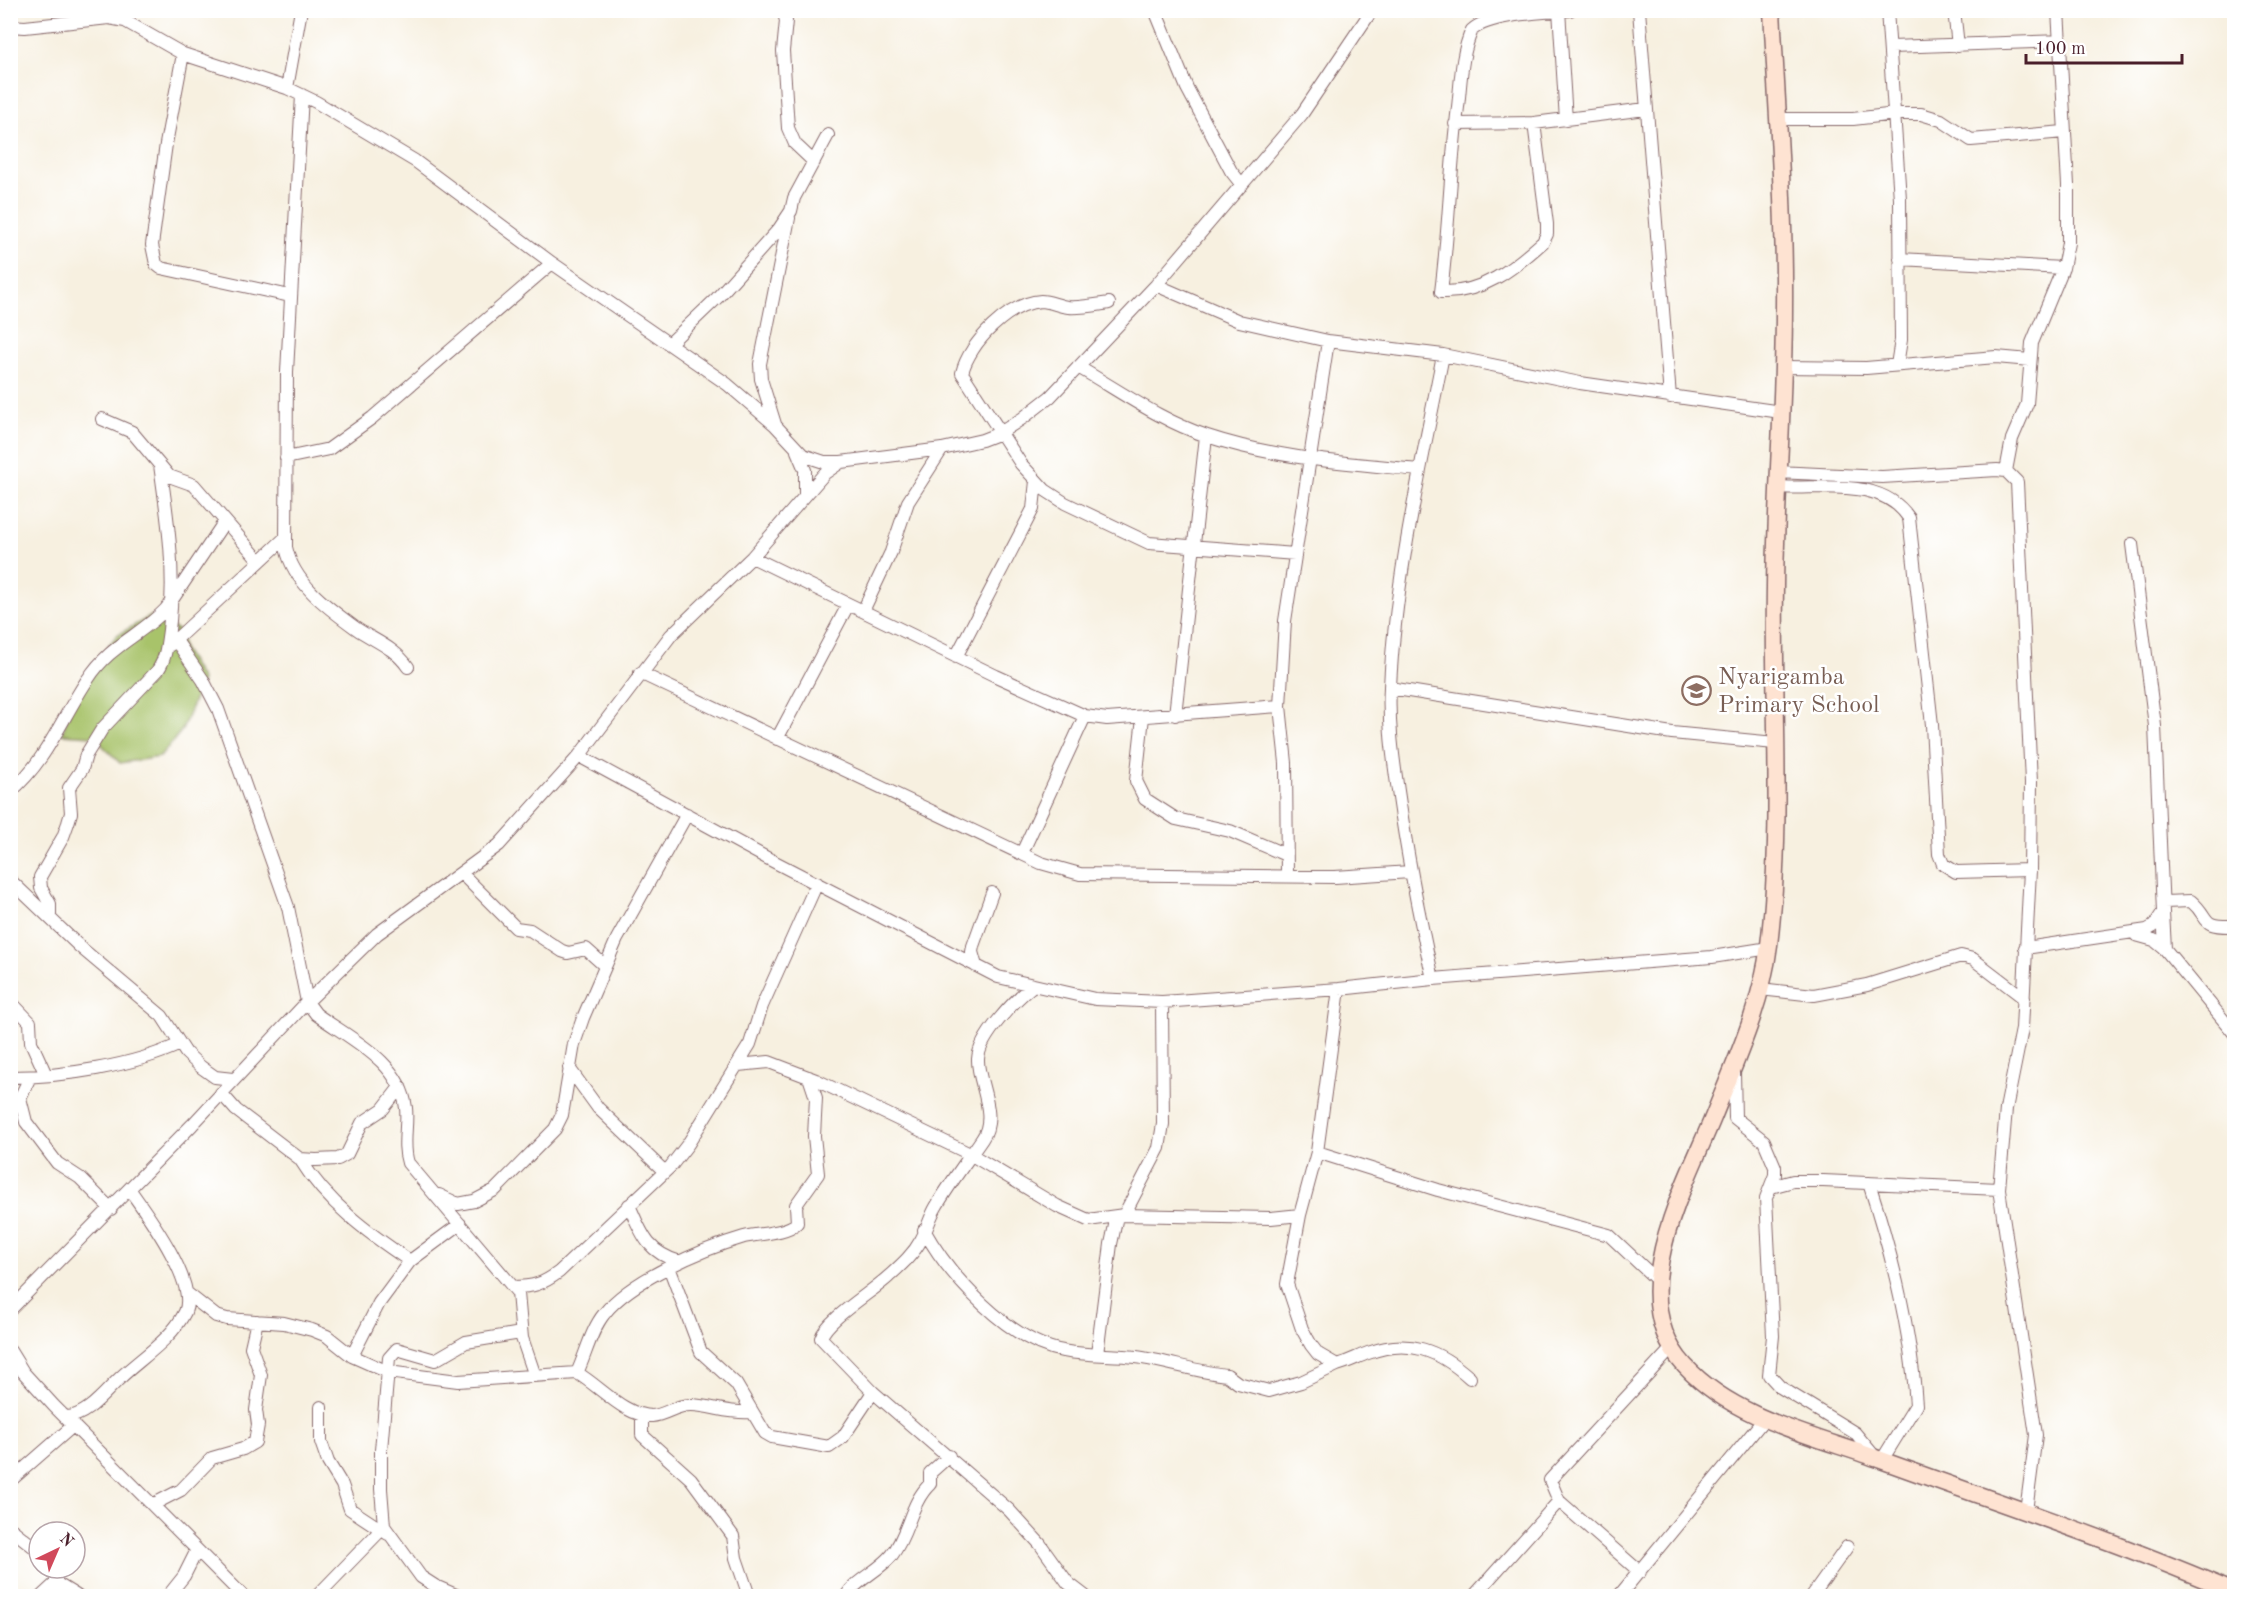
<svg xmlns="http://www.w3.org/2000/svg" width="2245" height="1607" font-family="'Old Standard TT',serif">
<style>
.green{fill:#a8c36a;stroke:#79714a;stroke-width:1.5}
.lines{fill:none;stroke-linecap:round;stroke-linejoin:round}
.street-casing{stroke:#87686a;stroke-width:14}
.secondary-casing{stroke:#87686a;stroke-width:19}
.street{stroke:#fff;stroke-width:12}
.secondary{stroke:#fee3d2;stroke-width:16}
.labels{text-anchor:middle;stroke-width:5;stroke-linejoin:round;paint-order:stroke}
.education-label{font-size:24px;fill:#785e54;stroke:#fff;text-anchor:start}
</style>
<rect width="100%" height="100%" fill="#fff"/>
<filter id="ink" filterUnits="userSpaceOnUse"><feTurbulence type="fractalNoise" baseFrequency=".0167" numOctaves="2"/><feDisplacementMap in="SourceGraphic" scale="12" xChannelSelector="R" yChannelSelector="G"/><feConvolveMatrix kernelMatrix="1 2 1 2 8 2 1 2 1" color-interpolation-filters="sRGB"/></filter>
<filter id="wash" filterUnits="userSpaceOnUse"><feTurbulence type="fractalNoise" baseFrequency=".008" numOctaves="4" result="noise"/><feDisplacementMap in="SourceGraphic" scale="24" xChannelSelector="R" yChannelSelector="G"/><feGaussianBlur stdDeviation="1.35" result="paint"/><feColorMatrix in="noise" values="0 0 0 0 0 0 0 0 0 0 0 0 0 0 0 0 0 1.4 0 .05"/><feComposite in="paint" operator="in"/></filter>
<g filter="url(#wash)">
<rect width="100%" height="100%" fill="#f7f0e0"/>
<path class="green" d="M151,616L161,619L180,632L183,649L202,680L182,730L160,757L120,763L93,736L62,734L79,683L117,635Z"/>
</g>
<g filter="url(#ink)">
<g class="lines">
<defs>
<path id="street" d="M783,10L786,21L783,51L788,128L795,144L814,162
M1155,10L1187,88L1231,171L1242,185
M1559,10L1566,120
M1639,10L1670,397
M1887,10L1900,199L1901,340L1897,365
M1954,10L1958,46
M10,26L25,27L109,18L125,21L183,54L287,88L316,102L415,161L552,263L727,384L775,425L803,455L824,462H841
M1891,47L2062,41
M183,54L166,144L152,245L156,264L161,268L290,296
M287,88L301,10
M302,95L287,372L286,547C293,583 328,608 357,629C375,641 395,648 408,667
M1778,119H1853L1896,114H1921L1941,120L1971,140L2064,132
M1534,123L1547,224V234L1543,242C1513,269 1482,294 1441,292C1449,230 1450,169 1458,107C1461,81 1461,54 1472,30C1489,14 1546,12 1570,10
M1455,124L1534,123L1646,109
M1900,259L2063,268
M1156,285L1239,321L1328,341L1443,355L1580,383L1781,412
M1109,303C1096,305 1081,308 1068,307C1059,306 1049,301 1041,301C1009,303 969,343 962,373L1021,464L1045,490L1065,503L1149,543L1295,554
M669,344L717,298L779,229L791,211L794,198L828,135
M1078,367C1120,391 1161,421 1207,436C1276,459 1349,463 1420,470
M1783,367L1866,368L1996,357L2030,360
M102,419L132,432L169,476L194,485L259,560
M775,424L761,379L760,364L789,218
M797,451L805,470V494
M286,458L329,449L372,418L552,263
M2006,471L2012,439L2027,404L2032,343L2063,268L2068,243V185L2058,10
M1777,472L1882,477L1997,470L2006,471L2017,482L2031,782L2030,870L2022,1029L2006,1109L1999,1189L2036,1435L2026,1511
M1778,487C1820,490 1881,476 1909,518L1932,725L1939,854L1943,864L1956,872L2030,870
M752,557L996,676L1085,716L1107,719L1280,706
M863,611L891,552L908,502L942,449
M175,639L203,680L218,709L288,907L307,1002L316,1014C350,1039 400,1061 406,1108C408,1126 402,1145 408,1163L518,1293L522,1338L535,1376
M170,645L285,538
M956,657L1033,509L1036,481
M640,673L1041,863L1080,874L1335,877L1410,872
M1390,688L1672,733L1775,743
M1175,715L1206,436
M1143,717L1136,781L1145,799L1176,819L1230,831L1286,855
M777,739L848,605
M579,756L767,858L998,977L1095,999L1162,1002L1339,989L1433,979L1712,957L1769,948
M10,792C47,761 62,717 88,679C110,645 140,636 166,609L225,521
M1022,853L1085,716
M462,874L516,928L530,930L562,951L568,953L586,949L605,966
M1287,875L1286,763L1280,706L1285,621L1328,341
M10,880L80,947L162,1016L186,1053L201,1067L215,1077L233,1079
M2164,902L2191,901C2212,919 2198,927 2234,926
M2163,912L2165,949
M50,915V904L41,888L40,877L63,837L68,823L71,813L69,788L82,769L86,755L102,729L158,670C166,658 167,644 169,630C176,573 168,521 160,465
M2136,935L2154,940L2165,949L2234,1033
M2025,948L2147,930L2154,926L2163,912L2155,726L2132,544
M976,966L972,952L973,946L992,893
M1433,979C1419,916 1407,854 1398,791C1393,757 1388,722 1390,687C1395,577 1422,463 1443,355
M1031,987C1015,1000 979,1037 978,1059C977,1082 999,1115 982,1139C967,1161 950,1183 936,1207C930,1217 927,1230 921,1240C913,1255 900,1266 888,1277C872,1292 826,1320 821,1338L873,1392L1009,1510L1040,1544L1068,1583L1085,1596
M1339,989L1317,1152L1300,1215L1287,1284L1302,1329L1311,1345L1318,1354L1337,1365C1348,1362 1357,1357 1368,1353C1409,1338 1439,1350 1470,1378
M1760,989L1814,995L1867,985L1961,956L1973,959L2024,998
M10,1001L30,1022L31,1042L46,1075
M738,1065L769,1062L816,1080L970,1154L1057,1206L1088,1220L1124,1215L1271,1218L1300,1215
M569,1068L598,1108L664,1171
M1734,1072L1735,1118L1764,1141L1775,1167V1175L1766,1198L1773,1336L1769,1375L1780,1387L1855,1433L1875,1457
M10,1077C61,1077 134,1066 180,1044
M30,1077L20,1098L26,1122L57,1163L80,1178L111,1209
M221,1093L236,1110L300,1159L316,1160L338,1159L347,1154L362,1123L383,1109L400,1087
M1317,1152L1438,1190L1609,1235L1658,1281
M300,1159C327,1203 368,1233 410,1261
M1869,1183C1892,1254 1911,1330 1916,1405L1882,1460
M1771,1187L1793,1181H1823L1999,1189
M439,1195L458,1204L474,1201L495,1190L555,1129L562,1115L574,1044L583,1018L617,939L687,814
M629,1205C642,1235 647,1252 680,1262
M1124,1215L1159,1148L1163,1124L1162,1002
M924,1230C950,1277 1009,1341 1063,1351C1087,1356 1112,1354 1136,1357C1167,1361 1196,1372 1227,1375L1238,1383L1269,1391L1301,1382L1337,1365
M669,1267L701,1352L736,1384L765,1433L772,1437L829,1447L843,1437L873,1392
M513,1287C533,1287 543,1284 559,1272L671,1166L688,1144L750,1044L762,1006L817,883
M188,1294L216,1316L227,1319L284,1323L312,1330L327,1336L352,1356L388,1372L458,1381L577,1373C586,1354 591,1330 604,1314C630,1280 703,1249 744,1237C760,1233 784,1234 797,1223L796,1205L818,1174L814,1136L816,1098L809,1077
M10,1310L192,1125L307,1002L377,934L499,845L579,756L671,635L752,557L825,473L841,462L942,449L982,440L1000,433L1023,418L1050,397L1156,285L1302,114L1372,10
M10,1351L23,1372L54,1406L243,1596
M1097,1354L1111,1244L1117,1216
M352,1356L379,1303L410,1261L460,1224
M577,1373C600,1386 624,1416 652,1416C666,1415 677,1404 692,1405C712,1406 730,1414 751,1412
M321,1407V1442L328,1462L342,1485L350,1509L388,1534
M642,1415V1435L691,1479L733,1536L736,1558L749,1596
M65,1417C86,1418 106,1391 120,1378C141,1358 172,1339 185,1312C198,1283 147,1214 130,1190
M10,1481L74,1425
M154,1504L181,1490L212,1458L243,1449L255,1442L258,1425L256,1410L261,1375L251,1347L257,1321
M10,1528L39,1551
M1640,1572L1559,1501L1550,1480L1672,1348
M56,1583L77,1596
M42,1596L56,1583V1568
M168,1596L184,1576L196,1552
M317,1596L382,1529
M458,1596L435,1586L421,1577L384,1526L381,1489V1450L389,1358L397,1349L435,1360L466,1342L521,1333
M846,1596C857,1579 879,1571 892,1555C909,1533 910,1503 930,1484V1473L949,1456
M1474,1596L1559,1501
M1619,1596L1765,1418
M1812,1596L1847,1547"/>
<path id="secondary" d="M1772,10C1777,110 1785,209 1784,309C1784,402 1776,494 1775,587C1773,706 1783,827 1769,945C1762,1004 1736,1060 1714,1115C1685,1187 1621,1297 1685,1366C1734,1419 1815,1436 1881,1460C1999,1503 2119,1542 2234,1592"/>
</defs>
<use href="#street" class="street-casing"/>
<use href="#secondary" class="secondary-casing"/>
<use href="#street" class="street"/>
<use href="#secondary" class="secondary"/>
</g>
</g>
<defs>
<symbol id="school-ring" viewBox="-11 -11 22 22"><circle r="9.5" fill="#fff" stroke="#8d6e63" stroke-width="1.5"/><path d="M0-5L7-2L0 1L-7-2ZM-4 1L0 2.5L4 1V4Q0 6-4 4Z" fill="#8d6e63"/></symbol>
</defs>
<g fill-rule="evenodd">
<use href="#school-ring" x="1680" y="674" width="33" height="33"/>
</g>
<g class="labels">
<g class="education-label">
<text x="1718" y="684">Nyarigamba<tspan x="1718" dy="28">Primary School</tspan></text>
</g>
</g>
<rect width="2245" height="1607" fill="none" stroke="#fff" stroke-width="36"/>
<g transform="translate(57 1550) rotate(44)"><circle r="28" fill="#ffffff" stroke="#b7a5aa" stroke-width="1.5"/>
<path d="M0-4.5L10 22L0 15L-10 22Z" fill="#d1495b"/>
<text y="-9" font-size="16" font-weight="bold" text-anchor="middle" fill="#4a1f2b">N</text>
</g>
<path d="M2026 54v9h156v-9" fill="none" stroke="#4a1f2b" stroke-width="3"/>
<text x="2035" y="54" font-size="18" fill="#4a1f2b" stroke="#ffffff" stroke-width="4.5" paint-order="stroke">100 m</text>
</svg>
